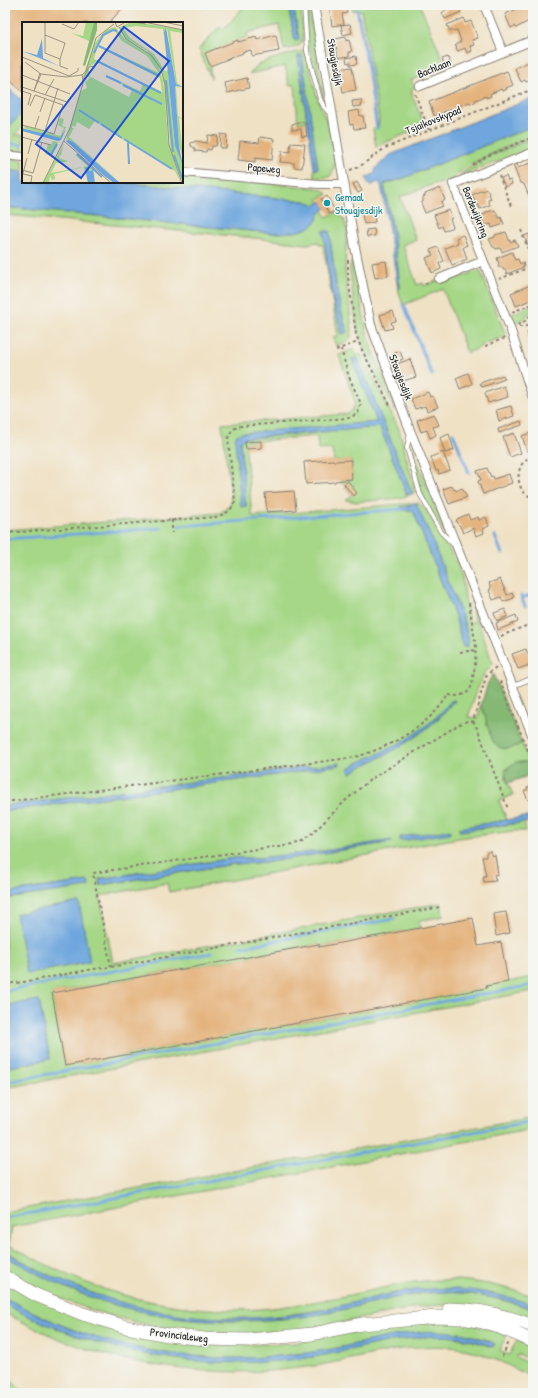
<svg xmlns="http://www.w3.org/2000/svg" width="538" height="1398" font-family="'Patrick Hand',sans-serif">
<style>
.green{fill:#a5d786;stroke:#607a51;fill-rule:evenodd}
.forest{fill:#84b873;stroke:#506a48}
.water{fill:#6ea6dd;stroke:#45617c}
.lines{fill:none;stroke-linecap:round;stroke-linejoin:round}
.stream{stroke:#6ea6dd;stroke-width:3}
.building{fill:#e4b27c}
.lane-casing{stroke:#867e70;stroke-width:5.5}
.street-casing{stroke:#867e70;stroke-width:10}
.primary-casing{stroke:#867e70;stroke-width:14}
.path{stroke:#867e70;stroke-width:2;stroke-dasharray:3 3;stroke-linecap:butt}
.lane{stroke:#fff;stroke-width:4}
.street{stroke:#fff;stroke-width:8}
.primary{stroke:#fff;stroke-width:13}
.culture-dot{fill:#0f9aa8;stroke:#f6f6f2;stroke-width:1.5}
.labels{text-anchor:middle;stroke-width:3;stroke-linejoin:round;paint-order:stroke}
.street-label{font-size:11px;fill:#1c1c1c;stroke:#f6f6f2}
.culture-label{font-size:11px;fill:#0d838f;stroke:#f6f6f2;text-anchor:start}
.inset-river{fill:none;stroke:#6ea6dd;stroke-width:2}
.inset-road{fill:none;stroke:#9b9281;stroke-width:1}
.view{fill:#1d4ed8;fill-opacity:0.15;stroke:#1d4ed8;stroke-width:2}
.inset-edge{fill:none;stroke:#1c1c1c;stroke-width:2}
</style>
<rect width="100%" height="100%" fill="#f6f6f2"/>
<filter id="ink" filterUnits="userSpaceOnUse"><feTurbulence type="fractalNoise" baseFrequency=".025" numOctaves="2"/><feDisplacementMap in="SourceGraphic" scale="8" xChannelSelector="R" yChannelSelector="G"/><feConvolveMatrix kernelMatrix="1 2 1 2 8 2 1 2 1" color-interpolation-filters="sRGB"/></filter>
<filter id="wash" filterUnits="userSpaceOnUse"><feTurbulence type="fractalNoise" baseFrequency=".012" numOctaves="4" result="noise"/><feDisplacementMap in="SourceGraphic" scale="16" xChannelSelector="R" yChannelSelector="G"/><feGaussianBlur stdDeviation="0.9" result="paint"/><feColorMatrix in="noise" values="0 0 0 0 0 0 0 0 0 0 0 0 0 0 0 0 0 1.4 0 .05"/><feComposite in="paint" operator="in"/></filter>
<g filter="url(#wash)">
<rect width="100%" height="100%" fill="#efe1c4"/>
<path class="green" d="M245,5H288L295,41L299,40L293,5H301L303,38C302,48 292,48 284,50L279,25L247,33L248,37L238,40L210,66L211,79L199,49L218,28H225Z
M306,5H308L324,100L322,96L308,44Z
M352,5H420L446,67L411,80L414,86L412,90V95L425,126L384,143L376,147L373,129L378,127L379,120L365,31L361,10L353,11Z
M305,50L317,97L329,127L335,163L333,172L329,177L314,178V169H318L298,56L307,121L298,123L295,85H289L285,66L249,74C253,72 255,67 258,65C270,58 292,54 305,50Z
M23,112V126L15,135H23V152L5,150V121L10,125Z
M533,126V136C505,148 478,157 454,176L455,179L439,184L437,183L400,197L416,240L404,244L403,246L417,285L423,283L424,286L441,279L443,283L447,282L480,270L506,336L481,345V347L467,353L443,289L403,305L398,289L400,288L393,231L384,185L404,178Z
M533,138V148L460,176L459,175L486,157Z
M5,158L23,160V172L5,170Z
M182,175L316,188L323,190L328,194L318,199L320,203L316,205L305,201L118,182H182Z
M5,207L272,233L296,232L315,223L320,212L323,210L327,217L336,212L344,219L347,231L345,269L352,330L351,337L346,342L336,346L333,337L338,336L323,245H319L318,242L307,244L245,237L5,215ZM324,231H329L338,299L347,332L342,334C331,301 328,266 324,231Z
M352,261L368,337L396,410H395C383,387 368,363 360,338C354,317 353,294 350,272V265Z
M533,305V309L524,319L515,323L511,314Z
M354,349L357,355L361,354L399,429L414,486V493L401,498L356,502L346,500L352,495L340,480L352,479L351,461H334L332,449L318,450L317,436L245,442L252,516L416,503H419L425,509L456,561L462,577L469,623L474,622L471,602L493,664C479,675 474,701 468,717L478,718L481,705L487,719L511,748L522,743L530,763C521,761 513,762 506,769V779L513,795L499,801L507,820L460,828V831L525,822V831H514L459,838L169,892L167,883L100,896L113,963L441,903L443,916L418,921L420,928L319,947V944L52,993L65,1066L486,988V986L533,977V991L5,1088V1068L50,1059L39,1000L5,1006V899L89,886L88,881L5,893V811L298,772L339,763L5,806V530L220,513L230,505L231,493L222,424L348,414L353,409L355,402L339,355ZM352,359L412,493L407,495L380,427L242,439L240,441L246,506L236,436L237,435L378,422ZM415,505L430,535L463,619L468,639L463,646L456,619L414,513L411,510H402L401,507ZM451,701H455C435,726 407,743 379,758C369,763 360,766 351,772L349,768C360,761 372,757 385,751C409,739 434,723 451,701ZM391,841V842L269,862L234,864L100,885L99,879L234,858H259L330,850Z
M411,445L445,532L444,533L423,496L409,446Z
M533,1117V1129L12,1227L9,1245C42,1263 77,1281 113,1292C166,1308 226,1314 281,1307C309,1303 336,1298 364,1292C390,1286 417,1280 444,1280C475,1279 504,1287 533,1296V1305C489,1290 442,1285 396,1293C368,1298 341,1307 313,1311C283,1316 253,1319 222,1318C168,1317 108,1303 58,1280C40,1271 22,1261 5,1251V1212Z
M5,1256C27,1268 49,1280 72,1290C147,1321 230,1327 309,1316C348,1310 386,1297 425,1293C460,1290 496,1297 529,1308L533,1309V1323C516,1319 500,1315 483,1311C475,1310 467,1307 459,1306C432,1303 405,1309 379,1315C353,1320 327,1326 301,1329C198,1342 95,1324 5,1270Z
M5,1284L162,1340L190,1344L224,1346L294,1343L399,1324L461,1321L507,1335L499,1350L509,1355L517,1340L533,1348V1361L518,1354L516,1357L533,1366V1378C513,1367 486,1354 464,1349C423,1341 381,1353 341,1361C318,1366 294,1369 269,1371C192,1375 114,1364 43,1332C30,1326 17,1319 5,1313V1304C99,1355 199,1371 305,1358C356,1351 408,1329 460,1338C471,1340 482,1344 492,1347L495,1345C490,1340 480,1338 473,1336C424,1324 376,1341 327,1350C293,1355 259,1359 225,1358C173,1356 119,1348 71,1329C48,1320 27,1309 5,1298Z
M5,1374L24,1393H8L5,1390Z"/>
<path class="forest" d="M493,674L522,743C487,763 491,726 481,705L488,683Z
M516,762H524L530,763L533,774L508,783L505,772L510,766Z"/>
<path class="water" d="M288,5H293L299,40L295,41Z
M302,55L318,169H314L298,56Z
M5,85L23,101V112L10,126L5,121Z
M533,98V126L404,178L384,184L393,231L400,285V288L398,289L389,230L381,185L378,182L370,186L366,178L374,174L376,168L390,155Z
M5,170L23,172V182H118L305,201L316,205L322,201L326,208C316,214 320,217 315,223C304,234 285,232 272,233L5,207Z
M323,231H329C334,265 336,300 347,332L342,334L333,300Z
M357,357L412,493L407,495L380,427L245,438L240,441L246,506L241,507L235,439L237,435L241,433L377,422L352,359Z
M412,503H416L430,535L463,619L468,636V646L463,647L456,619L414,513L411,510H402L401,507L410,506Z
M455,700C437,723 413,740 387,754C375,760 362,765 351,773L348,769C360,761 372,757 384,751C409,739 434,723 451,701Z
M340,763V765L298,772L5,811V806Z
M524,817H533V823L525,822L460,831L459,828Z
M450,830V833L400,841V837Z
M391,840L392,842L269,862L234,864L100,885L99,879L234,858H259L330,850Z
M88,881L89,887L5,899V893Z
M79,902L90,962L27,974L16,914Z
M39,1000L50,1059L5,1068V1006Z
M5,1251C100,1309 205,1331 316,1311C343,1306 369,1298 396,1293C443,1284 488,1289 533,1305V1309C500,1297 462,1290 426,1293C386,1297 347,1311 307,1316C228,1326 147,1321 72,1290C49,1281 27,1268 5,1256Z
M5,1298C27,1309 48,1320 71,1329C119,1347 173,1357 225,1358C259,1359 293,1355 327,1350C377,1341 432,1320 482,1339C486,1340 492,1342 495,1344L493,1347C481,1343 470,1339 458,1337C406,1332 357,1351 306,1358C201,1372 98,1354 5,1304Z"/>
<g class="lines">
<path class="stream" d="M357,9L368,67L377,128
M5,143L23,145
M404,305L432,375
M453,433L469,473
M179,526L404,509
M495,536L502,554
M5,539L162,528
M521,596L525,606
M522,598L533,594
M241,947L394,919
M5,991L211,953
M5,1082L533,985
M5,1218L533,1121"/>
</g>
<g id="blocks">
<path class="building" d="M5,5H125L109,23H23V92L5,76Z
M329,5H345L347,13L342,14L344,24L332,26Z
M446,5H465L459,8L461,12L445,19L442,13L448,8Z
M527,5H533V19L516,28L515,26L511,28L505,14Z
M464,18L465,23L471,21L478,38L472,40L474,45L470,46L472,51L467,53L465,48L458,51L456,48L457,47L455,46L461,41L457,30L450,31L447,25Z
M350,24L352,33L343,35L341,25Z
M276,35L279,51L252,56L251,50L242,52L243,53L210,66L205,53L238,40V42L256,37L257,40Z
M346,37V41L349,40L352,52H349V56L338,58L335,39Z
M356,56L357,64L350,65V62L347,63L346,58Z
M448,57L451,64L445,66L442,59Z
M533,60V77L530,78V80L526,82L525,80L521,82L515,68Z
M352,67L356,90L343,92L339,69Z
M507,71L513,85L506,88L507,89L502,91L501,89L497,91L490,94L491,96L486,98V96L475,100V102L471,104L470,102L459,106L460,108L455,110L454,108L450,110L443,112L444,114L439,116V114L434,116L429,102Z
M247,78L249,88L227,93L225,83Z
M361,100L362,106L353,107L352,101Z
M359,110L360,116H363L365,128L354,129L353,124L350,125L348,112Z
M305,122L307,136L302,137L301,129L292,130V124Z
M221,134L227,135L226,148H220Z
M208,135L218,136L216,146H212L211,150L207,149L206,152L195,151V148L191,146V143L196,141L207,143Z
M260,137L274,139L272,160L255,158V162L238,160L240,141L259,143Z
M291,143L305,144L302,168L294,167V163L280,162L282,151L290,152Z
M530,163L533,171V206L524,184L520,183L513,165L517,164L518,168Z
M506,176L508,181L511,180L512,184L505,187L501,178Z
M357,182L362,191L358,193L353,184Z
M440,188L445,200L441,202L443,206L425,213L421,203L423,202V197L425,196V194Z
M487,189L491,199L488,200L490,205L480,209L478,204L476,205L472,195L482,190V191Z
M327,196L335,211L329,214L321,199Z
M373,209L375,222L364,224L361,211Z
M449,210L452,218L450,219L453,227L444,231L442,226L439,228L434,215Z
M495,210L499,218L501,217L504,224L492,228L491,224L484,226L480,216L486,213V212Z
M374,229L375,236L367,237L366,230Z
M506,232L510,242L515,240L518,246L502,252L500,248L496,249L494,247H493L489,239L495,237V235Z
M529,234L533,243L528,245L524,236Z
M463,235L467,245L463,247L467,259L452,265L445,248L458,243L456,238Z
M438,247L444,261L439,263L441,269L432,273L426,258L433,255L430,250Z
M512,252L515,260L518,259L520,264L523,262L524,267L507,274L505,269L503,270V267H498L499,264L497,258Z
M386,261L388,276L375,278L372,263Z
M533,284V299L516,306L511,293Z
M393,311L396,321L391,322L393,328L385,330L380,315Z
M533,329V344L532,345L527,332Z
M400,351L403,359L398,361L395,353Z
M410,359L416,377L403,381L397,364Z
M468,373L472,384L460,389L456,378Z
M503,375L505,379L482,387L480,383Z
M504,386L508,397L488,403L485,393Z
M428,392L430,397L433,396L438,407L427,411L425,406L415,409L411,399Z
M511,406L514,416L499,421L496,410Z
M434,414L439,425L433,427L436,435L430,438L427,430L421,432L417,420Z
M521,421L522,425L499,433L498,429Z
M533,432V449L527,451L522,436Z
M514,433L521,453L510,457L503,437Z
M449,434L454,450L445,453L440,438Z
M261,441V448L246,449L245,442Z
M443,452L450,470L439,474L438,470L436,471L431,457Z
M333,460L334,461L351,460L352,479L335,481V482L306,484L304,462Z
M487,468L491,477L493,476L494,479L509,474L512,483L483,494L478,481L481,480L477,471Z
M348,481L357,493L353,496L344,484Z
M452,486L454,490L455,489L456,491L462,488L467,497L449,504L443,489Z
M294,491L296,510L267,512L265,493Z
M468,514L470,520L478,517L479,520L486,517L489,526L483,529L484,533L476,536L473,528L463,533L460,526L456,522L457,519Z
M500,579L507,595L512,593L514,598L503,602L501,597L493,600L489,590L491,589L489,583Z
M505,609L508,616L497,621L494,613Z
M516,615L518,622L498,630L496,623Z
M526,649L532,664L518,669L512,654Z
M533,785V804L531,799L528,800L524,791L527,790V788Z
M490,851L492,856L495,855L498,874L494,875L496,881L484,882L483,876H486L482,857H486V853Z
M506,912L510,933L496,936L493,914Z
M473,918L478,946L501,942L508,982L486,986L487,988L65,1066L52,993L319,944V947Z"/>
</g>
</g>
<g filter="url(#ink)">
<use href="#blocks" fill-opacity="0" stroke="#867e70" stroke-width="1"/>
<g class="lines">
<defs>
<path id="lane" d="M304,5L307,51L320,99L324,107L331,115
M410,432L407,448L420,494L441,532L453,544
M513,686L533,678
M532,935H533"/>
<path id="street" d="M314,5L355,247L371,325L408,425L533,737
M484,5L503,52
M420,86L533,40
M533,153L529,154L453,184L510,328L533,398
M5,155L23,157
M182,172L319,184H344
M439,279L483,261"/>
<path id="primary" d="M5,1277L36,1295L83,1314L126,1327L168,1335L205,1339L249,1340L312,1334L362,1324L437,1317L462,1318L492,1324L533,1341
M449,1309C477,1309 507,1316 533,1326"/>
</defs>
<use href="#lane" class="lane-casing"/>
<use href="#street" class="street-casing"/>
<use href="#primary" class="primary-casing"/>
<path class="path" d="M415,94L429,130
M473,165L487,156L533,137
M350,170L359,167L385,148L533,89
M499,175L511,206
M521,230L533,262
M348,260V276L356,334L361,348L391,407
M499,279L533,266
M425,284L431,282
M512,312L533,304
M518,325L525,321L533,312
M519,327H524L533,323
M485,346L505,338
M336,350L358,342
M533,457C531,458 529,458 527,459C514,467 516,495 533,497
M172,520V533
M5,533L215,517C224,515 232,511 235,501L228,439C230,431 233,428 241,426L349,418L358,413L361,404L349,377L341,349
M501,636L533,623
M460,652L476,650
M496,667L491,671L486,677L473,721L478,730L508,809
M500,681L525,744L533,761
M5,802L350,758C384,751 430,726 448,695L457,696L465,694L470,690L472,684L475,665L476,647L469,603
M111,967L93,873L299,843L311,835L346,800L371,779L458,725L467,721H473
M5,984L24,982L99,968L111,967L441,907
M502,1357L509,1342"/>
<use href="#lane" class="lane"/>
<use href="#street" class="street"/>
<use href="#primary" class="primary"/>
</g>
</g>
<circle class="culture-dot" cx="327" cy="203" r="4"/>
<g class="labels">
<g class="street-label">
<text transform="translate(335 62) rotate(80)" y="4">Stougjesdijk</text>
<text transform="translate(434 68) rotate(-22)" y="4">Bachlaan</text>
<text transform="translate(433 120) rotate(-22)" y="4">Tsjaikovskypad</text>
<text transform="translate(264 168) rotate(5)" y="4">Papeweg</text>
<text transform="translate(476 212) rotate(68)" y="4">Bordewijkring</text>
<text transform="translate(401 377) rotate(69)" y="4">Stougjesdijk</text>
<text transform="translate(179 1335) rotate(7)" y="4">Provincialeweg</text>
</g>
<g class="culture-label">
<text x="335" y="201">Gemaal<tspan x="335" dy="13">Stougjesdijk</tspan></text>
</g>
</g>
<g transform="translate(22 22)">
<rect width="161" height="161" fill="#efe1c4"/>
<path d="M64,0H72L67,19L49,11L61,14ZM109,0L132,3L161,8V11L148,9L155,61L161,65L154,62L145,6L142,10L153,124L161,144V161L149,129L140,49L125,29L105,17L100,11L98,5ZM114,4L141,7L146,48L143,49L132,32L108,16L101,6ZM93,5L103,17L128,33L137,45L142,62L146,119L159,161L153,149L107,121V142L105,120L73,99L67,107L55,100L53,105L50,104V106H52L47,115L99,161L51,120L44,117L59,69L65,66L63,59H65L68,55L61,54L73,21L84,8ZM92,8L100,19L125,34L137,51L76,23L82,14ZM75,24L138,56L140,70L72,37ZM75,40L121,62L118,69L80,51L110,68L107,75L67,54V45ZM153,64L161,67L154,65L156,94L161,97L157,96L161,135L157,124ZM38,96L42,97L40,104L44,105L38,117L2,106L3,104L38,114L42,106L36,103ZM31,119L36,120L29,134L23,132L26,122L29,123ZM42,121L39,133L43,134L38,133L37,136L45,139L46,136L45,140L34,141L29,151L66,144L53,133L55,132L81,156L72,149L73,161L71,148L67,149L63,146L65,161L62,145L32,152L33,157L30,158L28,153L27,161H21Z" fill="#a5d786" fill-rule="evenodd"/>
<path d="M72,0H75V8L63,44L61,43Z" fill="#84b873"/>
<path d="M144,6L154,62L161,65L153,64L157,124L161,144L153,124L142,10ZM20,17L21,36L37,44L0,29L15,33ZM0,106L38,116L44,107L39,118L36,119L0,109ZM46,118L51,120L98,161H92L81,153L44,119ZM66,145L67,149L71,148L73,161H66L63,146Z" fill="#6ea6dd"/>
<path class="inset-river" d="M77,24L137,54M72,31L81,13L91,8L95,9M75,39L139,71M84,54L99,61M144,58L151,130M101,63L140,82M57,88L77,101M79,102L100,116M102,117L150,147M106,121L107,142M55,132L68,144M29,133L35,122M152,133L160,156M69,145L80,155"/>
<path class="inset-road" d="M23,0V31L38,37L43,21L23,13M93,0L95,5L102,1M112,0L124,2M122,0L161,8M142,0L161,4M40,2L52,7L57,0M97,5L104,17L129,33L139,47L143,62L147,123L160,161M0,35L47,54L56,49V46M38,37V44L46,47M3,40L19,52L44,55L60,53L64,49L74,16L92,2M18,51L12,69L19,52M0,53L48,72M61,57L67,45L73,44M0,65L33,76L23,109L0,103M36,66L33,76L45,80M0,69L9,72L6,83M23,73L32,57M8,84L13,73L41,83L32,112L23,109M18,90L23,76M13,106L17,94M0,115L29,123M42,119L89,161M6,132L10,117M0,148L11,151L20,120M1,152L10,154L9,160M0,155L5,136M21,161L48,106L61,61L60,52"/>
<path class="view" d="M102,5L147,39L59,156L14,122Z"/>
<rect width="161" height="161" class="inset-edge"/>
</g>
<rect width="538" height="1398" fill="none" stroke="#f6f6f2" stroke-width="20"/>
</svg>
